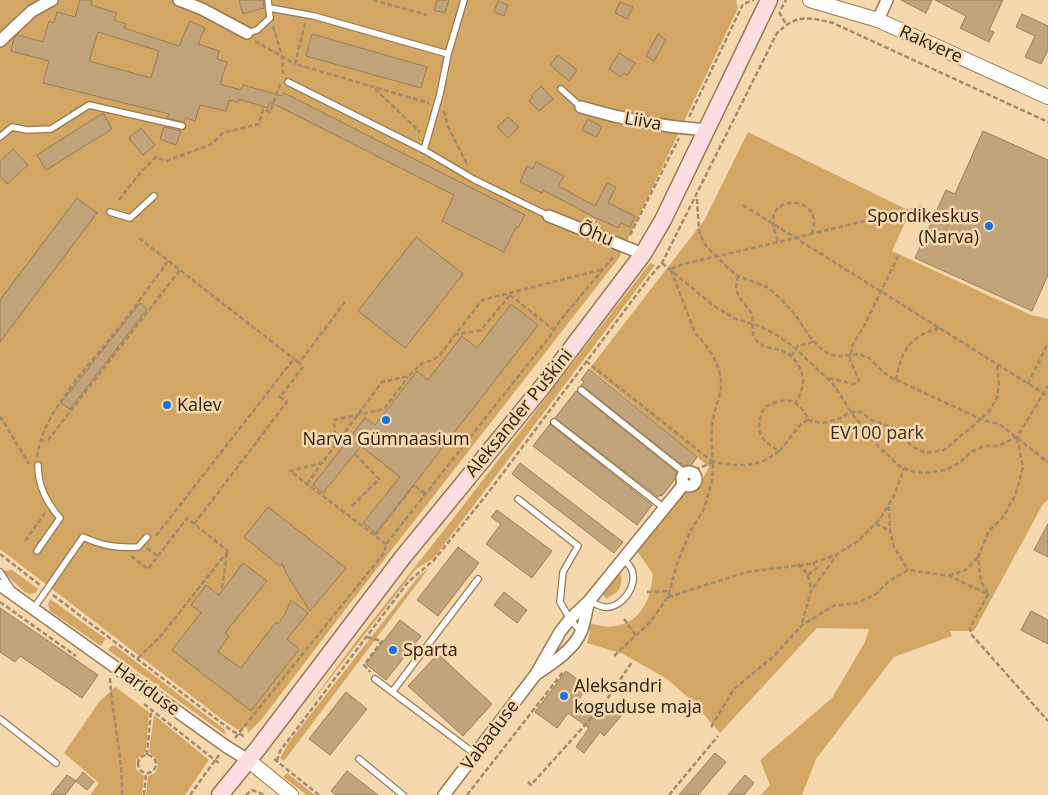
<svg xmlns="http://www.w3.org/2000/svg" width="1048" height="795" font-family="'Open Sans',sans-serif">
<style>
.green{fill:#d3a664}
.building{fill:#c1a47c;stroke:#9a7e57;fill-rule:evenodd}
.lines{fill:none;stroke-linecap:round;stroke-linejoin:round}
.service-casing{stroke:#967a54;stroke-width:8}
.minor-casing{stroke:#967a54;stroke-width:14}
.tertiary-casing{stroke:#967a54;stroke-width:16}
.secondary-casing{stroke:#967a54;stroke-width:19}
.path{stroke:#a18b6d;stroke-width:2.5;stroke-dasharray:5 2.5;stroke-linecap:butt}
.service{stroke:#fff;stroke-width:5.5}
.minor{stroke:#fff;stroke-width:11}
.tertiary{stroke:#fff;stroke-width:14}
.secondary{stroke:#fcdee0;stroke-width:16}
.poi-dot{fill:#1975de;stroke:#f6d8af;stroke-width:2}
.labels{text-anchor:middle;stroke-width:5;stroke-linejoin:round;paint-order:stroke}
.street-label{font-size:18px;fill:#281e0e;stroke:#f6d8af}
.poi-label{font-size:18px;fill:#281e0e;stroke:#f6d8af;text-anchor:start}
.park-label{font-size:18px;fill:#3a2d1b;stroke:#f6d8af}
</style>
<rect width="100%" height="100%" fill="#f6d8af"/>
<path class="green" d="M0,0H736L738,8L619,258L348,606L262,719L248,733L247,727L238,730L223,720L0,549Z
M748,132L910,211L892,251L1031,315L1048,319V500L1043,504L974,631H950L952,636L894,657L816,759L802,795H761L770,785L760,760L832,698L865,642L869,629L817,628L720,733L692,701L667,679L623,654L587,643L590,632L586,622C613,632 637,626 648,598C651,590 652,582 653,574L637,551L682,494L693,491L698,487L709,467L590,368L705,219Z
M650,263L655,265L434,558L416,569L303,713L354,644L452,520Z
M429,568L284,761L280,758L289,742L419,576Z
M12,570L38,589L35,593L29,594L25,592L2,571Z
M618,575H621C623,589 617,593 606,599L603,594L604,591Z
M50,599L106,639L101,646L50,611L48,604Z
M114,645L224,729L226,735L108,650L110,647Z
M115,687L149,712L146,752L136,760V769L144,776L142,795H90L99,783L64,753L99,702Z
M154,715L209,760L185,795H146L148,776L155,773C160,764 157,758 149,752Z
M287,773L315,795H307L283,777Z"/>
<path class="building" d="M80,0H92L91,5L117,13L114,20L126,24L124,28L179,46L190,21L205,28L198,44L219,51L217,59L227,62L220,84L241,90L243,85L282,96L284,93L525,215L518,228L516,227L504,252L442,221L454,195L270,102L268,108L239,99L238,102L229,100L226,111L200,105L195,121L186,118L184,122L167,118L169,114L43,83L49,61L11,51L14,38L17,35L43,42L49,21L54,23L57,12L75,17ZM98,32L159,51L151,78L89,61Z
M239,0H263L264,8L243,14Z
M437,0H449L445,13L434,10Z
M901,0H932L926,13Z
M935,0H1003L989,30L994,32L989,42L960,28L966,16Z
M498,1L508,5L504,16L494,12Z
M620,2L633,7L627,19L615,13Z
M1022,14L1048,26V50L1041,64L1025,57L1035,36L1016,27Z
M312,34L427,67L421,88L306,56Z
M658,34L666,40L654,61L646,56Z
M619,53L635,63L628,75L624,73L621,77L609,69Z
M558,55L577,70L569,81L550,65Z
M541,86L553,99L539,111L529,101L533,97L531,96Z
M103,113L112,129L46,170L37,155Z
M508,117L519,127L508,138L497,127Z
M588,119L602,127L596,137L582,130Z
M164,127L181,131L176,145L160,139Z
M141,128L155,145L143,155L129,138Z
M983,131L1048,160V275L1032,311L915,258L946,190L955,194Z
M13,149L28,165L7,184L0,176V161Z
M536,162L564,176L558,186L595,206L607,183L616,187L608,203L635,216L630,227L621,223L618,228L592,216L543,190L542,193L520,182L527,166L533,169Z
M77,198L97,213L0,342V300Z
M416,237L463,274L405,348L358,311Z
M140,303L147,309L70,409L61,403Z
M511,304L538,325L376,533L363,523L400,477L361,446L323,493L313,485L365,418L375,425L417,371L428,380L462,336L477,348Z
M589,369L697,457L690,467L687,464L685,467L581,385L584,382L581,380Z
M576,391L679,474L662,496L660,495L658,497L555,418Z
M550,424L652,505L637,525L533,446Z
M520,463L623,542L614,553L512,474Z
M268,507L346,568L310,611L287,575L282,563L280,566L244,537Z
M497,510L552,551L532,578L486,544L501,524L491,517Z
M1048,524V557L1034,550Z
M458,547L479,563L438,616L417,600Z
M243,563L267,581L225,633L229,636L218,652L241,668L276,622L278,624L285,614L291,600L308,613L287,639L299,649L251,711L172,650L201,613L191,605L206,585L219,595Z
M504,592L527,610L517,623L494,605Z
M0,608L98,675L82,698L20,656L15,662L0,652Z
M1031,611L1048,620V644L1021,630Z
M400,620L421,636L386,680L366,664Z
M438,654L492,704L463,736L408,686Z
M566,671L588,687L575,704L595,719L609,703L622,715L604,736L600,732L584,753L576,747L589,728L568,713L557,728L535,712Z
M346,692L367,709L330,755L309,739Z
M715,753L726,762L698,795H679Z
M347,771L378,795H336L331,791Z
M83,772L94,782L87,790L76,781Z
M67,775L76,781L65,795H51Z
M745,775L754,783L744,795H728Z"/>
<g class="lines">
<defs>
<path id="service" d="M270,8L314,16L448,54
M247,33L257,30L270,18L268,0
M288,82L424,150L475,180L549,216
M561,89L581,107
M0,137L12,127L27,130L51,129L89,105L182,126
M424,150L440,94L448,54L464,0
M110,212L130,218L154,196
M581,390L685,473
M554,422L664,508
M518,499L578,546L563,572L560,602L570,619L581,632
M37,551L60,518C46,502 38,486 38,465
M0,572L12,590
M589,601C593,603 599,606 604,607C621,610 640,584 631,568C629,565 626,561 623,559
M34,608L83,537C103,546 116,548 138,547L147,537
M375,679L475,754
M392,692L478,579
M0,719L56,763
M359,759L403,795"/>
<path id="minor" d="M179,0L202,9L247,33
M878,20L887,0
M0,41L32,11L52,0
M581,107C621,119 664,127 706,130
M549,216L643,254
M682 479a7 7 0 1 1 14 0a7 7 0 1 1-14 0Z
M0,585L227,747L248,760
M538,673C553,663 574,649 581,632C585,622 586,611 589,601
M444,795L536,674L560,632L570,619L589,601L684,484"/>
<path id="tertiary" d="M810,0L878,20L1048,97
M248,760L291,795"/>
<path id="secondary" d="M220,795L259,747L403,557L543,386L643,254L663,220L769,0"/>
</defs>
<use href="#service" class="service-casing"/>
<use href="#minor" class="minor-casing"/>
<use href="#tertiary" class="tertiary-casing"/>
<use href="#secondary" class="secondary-casing"/>
<path class="path" d="M373,0L427,15
M781,9L786,0
M779,12L786,24
M305,23L295,64L429,103
M273,26L282,56L283,74
M255,41L295,64
M375,89L420,132
M444,111L448,127L468,166
M689,117L743,4L754,0
M697,199L699,231L706,246L727,267L738,276L767,287L781,299L796,316L809,336L819,347L830,355L842,356L858,354L869,358L888,376L985,421L999,424L1048,462
M119,200L140,173L156,157L166,161L210,145L223,133L259,124L263,109L270,112L280,84
M743,205L1048,396
M630,235L679,138
M139,238L294,359
M778,241C776,235 773,228 773,222C771,193 825,197 812,233
M662,263L714,306L736,319L759,326L777,335L796,349L833,384L854,416L879,447L898,465L910,471L925,473L946,470L959,463L971,452L984,446H998L1017,437L1048,386
M671,269L683,264L783,241L921,207
M671,270L695,333C708,346 723,368 721,388C719,401 713,413 712,426C711,438 712,450 713,462C739,466 757,469 779,451
M738,276C733,295 740,297 750,311C756,320 749,331 756,340C762,348 772,348 780,350C794,355 804,369 803,384C802,390 799,397 796,402
M510,295L554,330
M454,335L481,330L510,295
M791,356L798,346L813,342
M586,361L713,462
M829,378L853,384L857,383L859,380L850,360L852,346L864,326L899,254
M896,380C901,350 910,336 940,328
M1028,384L1048,343
M0,416L29,464
M808,420C797,424 789,442 779,451C759,440 754,429 764,408C784,396 799,397 808,420L822,423L836,420L851,412H861L873,421L892,427L913,447L926,453L944,450L981,419L990,410L997,398L999,384L997,364
M345,432L322,463L290,471L386,544
M351,436L345,432L382,382L409,376L421,364L433,360L439,356L482,300L604,269
M40,441L48,440L180,270
M336,443L334,420L384,409L408,377
M37,457C42,414 86,369 113,335C132,311 150,286 168,261
M695,470L713,462
M307,484L321,464
M415,486L426,494
M352,506L379,479L355,454
M889,506L890,531L894,547L908,570
M194,524L287,402L280,397L303,367L299,363L345,302
M876,524L890,531
M375,535L414,485
M156,536L289,365L294,359L299,363
M25,541L45,513
M147,548L157,556
M0,554L40,585
M131,556L148,569L187,518L228,551
M797,565C808,570 809,579 811,589
M808,575L817,568L813,563
M949,576L967,569L978,557
M222,588L227,553
M647,592L670,591
M988,593L981,582L978,557L989,531L1003,517L1015,496L1023,467L1017,438
M988,594L970,628L971,634L1048,721
M53,595L232,731L244,736
M668,597L747,572L810,564L836,555L858,541L880,519L894,496L904,468
M0,602L76,656
M624,619L636,636
M802,623L811,591L836,556
M367,637L382,641L364,665L370,672
M614,656L650,622L668,597L677,564L690,532L703,511L712,482L713,462
M138,658L160,637L228,551
M110,678C112,717 123,756 122,795
M144,704L220,764
M711,727L734,689L774,656L802,625L833,606L857,603L876,594L889,581L908,570L949,576L988,594
M235,738L384,553L386,544L550,336L559,322L614,256
M147,755L151,710
M138 764a9 9 0 1 1 18 0a9 9 0 1 1-18 0Z
M274,759L319,795
M277,761L280,751L408,582L434,560L488,493L649,278L662,263L777,33C797,14 808,17 833,23L1048,122
M528,782L531,785L603,705L632,662
M144,795L146,773
M190,795L219,755
M246,795L252,790L265,795
M467,795L563,672
M669,795L718,736"/>
<use href="#service" class="service"/>
<use href="#minor" class="minor"/>
<use href="#tertiary" class="tertiary"/>
<use href="#secondary" class="secondary"/>
</g>
<g class="poi-dot">
<circle cx="989" cy="226" r="5"/>
<circle cx="167" cy="405" r="5"/>
<circle cx="386" cy="420" r="5"/>
<circle cx="393" cy="650" r="5"/>
<circle cx="564" cy="696" r="5"/>
</g>
<g class="labels">
<g class="street-label">
<text transform="translate(931 44) rotate(24)" y="6">Rakvere</text>
<text transform="translate(643 121) rotate(10)" y="6">Liiva</text>
<text transform="translate(596 234) rotate(22)" y="6">Õhu</text>
<text transform="translate(519 413) rotate(-51)" y="6">Aleksander Puškini</text>
<text transform="translate(147 689) rotate(36)" y="6">Hariduse</text>
<text transform="translate(490 735) rotate(-53)" y="6">Vabaduse</text>
</g>
<g class="poi-label">
<text x="979" y="222" text-anchor="end">Spordikeskus<tspan x="979" dy="21">(Narva)</tspan></text>
<text x="177" y="411">Kalev</text>
<text x="386" y="445" text-anchor="middle">Narva Gümnaasium</text>
<text x="403" y="656">Sparta</text>
<text x="574" y="692">Aleksandri<tspan x="574" dy="21">koguduse maja</tspan></text>
</g>
<g class="park-label">
<text x="877" y="439">EV100 park</text>
</g>
</g>
</svg>
